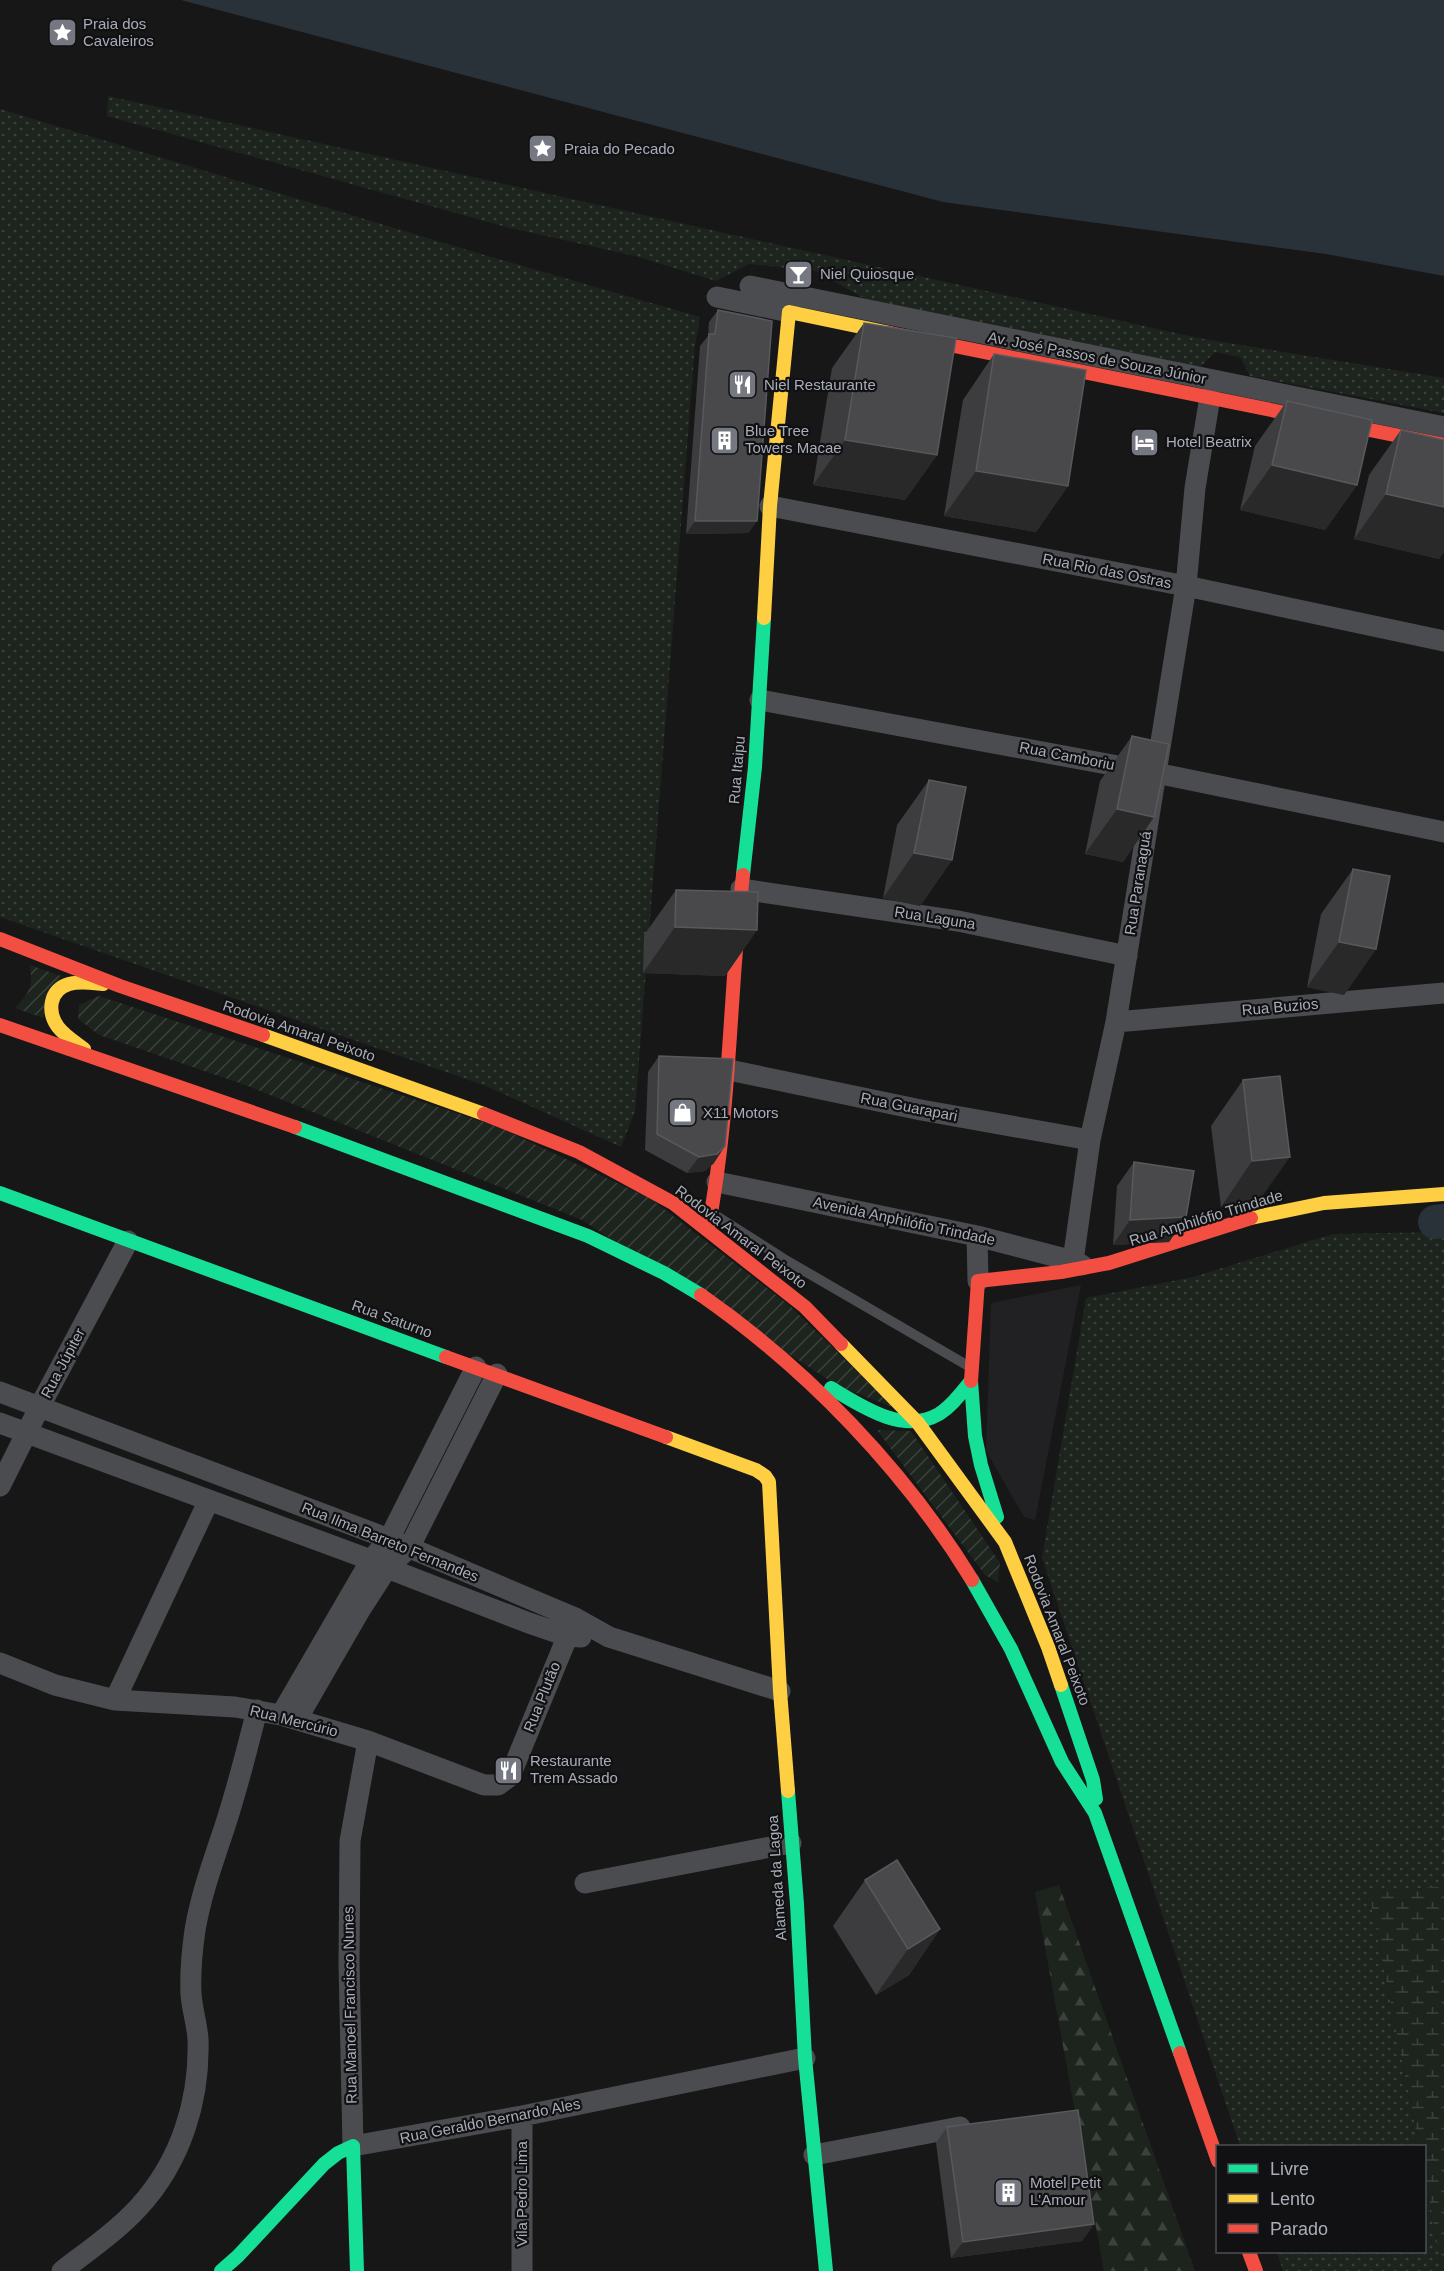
<svg xmlns="http://www.w3.org/2000/svg" width="1444" height="2271" font-family="Arial,sans-serif">
<style>
.built{fill:#212123}
.grass{fill:url(#grass-dots)}
.forest{fill:url(#forest-firs)}
.wetland{fill:url(#wetland-marsh)}
.garden{fill:url(#garden-furrows)}
.water{fill:#2a3239}
.lines{fill:none;stroke-linecap:round;stroke-linejoin:round}
.river{stroke:#2a3239;stroke-width:34}
.lane{stroke:#4b4c50;stroke-width:10}
.street{stroke:#4b4c50;stroke-width:21}
.fast{stroke:#16e098;stroke-width:14}
.slow{stroke:#ffcf43;stroke-width:14}
.jam{stroke:#f24e42;stroke-width:14}
.wall{fill:#3d3d3f}
.shaded-wall{fill:#29292a}
.building{fill:#49494c;stroke:#58595d;stroke-width:1.5}
.labels{text-anchor:middle;stroke-width:4.5;stroke-linejoin:round;paint-order:stroke}
.poi-label{font-size:15px;fill:#a8adb8;stroke:#111113;text-anchor:start}
.street-label{font-size:15px;fill:#a8adb8;stroke:#111113}
</style>
<defs>
<pattern id="grass-dots" width="8" height="8" patternUnits="userSpaceOnUse" patternTransform="scale(1.5)"><rect width="8" height="8" fill="#1d241e"/><path d="M2 2h.1M6 6h.1" fill="none" stroke="#3b413d" stroke-width="1.8" stroke-linecap="round"/></pattern>
<pattern id="forest-firs" width="22" height="20" patternUnits="userSpaceOnUse" patternTransform="scale(1.5)"><rect width="22" height="20" fill="#1d241e"/><path d="M5 1l3.5 6h-7zM16 11l3.5 6h-7z" fill="#3b413d"/></pattern>
<pattern id="wetland-marsh" width="20" height="14" patternUnits="userSpaceOnUse" patternTransform="scale(1.5)"><rect width="20" height="14" fill="#1d241e"/><path d="M1 5h8M5 5V1M11 12h8M15 12V8" fill="none" stroke="#3b413d"/></pattern>
<pattern id="garden-furrows" width="10" height="10" patternUnits="userSpaceOnUse" patternTransform="scale(1.5)"><rect width="10" height="10" fill="#1d241e"/><path d="M-1 1l2-2M0 10L10 0M9 11l2-2" fill="none" stroke="#3b413d"/></pattern>
</defs>
<rect width="100%" height="100%" fill="#171717"/>
<path class="built" d="M1081,1285L1035,1520L1024,1517L986,1451L991,1303Z"/>
<path class="grass" d="M108,96L1198,338L1444,378V413L1250,376L1240,357L1215,352L1200,367L872,303L816,271L749,264L716,281L635,256L506,227L107,116Z
M0,109L474,252L700,317L695,345L635,1111L621,1147L486,1086L0,917Z
M1444,1232V1886L1369,1893L1419,2146H1240L1042,1558L1086,1298L1193,1277L1333,1234Z
M1425,2177L1443,2271H1283L1277,2252H1424Z"/>
<path class="forest" d="M1059,1885L1195,2271H1104L1035,1892Z"/>
<path class="wetland" d="M1444,1886V2271H1443L1425,2177L1424,2146H1419L1369,1893Z"/>
<path class="garden" d="M30,965L61,976L43,1018L15,1008C30,993 33,986 30,965Z
M99,996L496,1126L651,1199L789,1305L895,1408L838,1386L582,1220L248,1086L99,1035L78,1019L79,1005Z
M877,1430L911,1431L1000,1563L998,1582L985,1575Z"/>
<path class="water" d="M181,0H1444V276L1326,254L943,202Z"/>
<g class="lines">
<path class="river" d="M1435,1222L1444,1221"/>
<path class="lane" d="M718,1217L784,1259L970,1367"/>
<path class="street" d="M750,286L1444,427
M717,297L789,312
M770,506L1186,586L1444,641
M760,700L1156,773L1444,832
M741,889L958,921L1127,956
M1116,1022L1444,993
M729,1070L921,1110L1090,1140
M717,1182L977,1236L1073,1261L1082,1265
M977,1236L978,1281
M1073,1261L1090,1140L1116,1022L1186,586L1195,488L1210,397
M0,1392L389,1539L575,1618L609,1637L780,1691
M0,1423L371,1560L387,1568L529,1623L567,1636L581,1637
M0,1486L40,1406L128,1241
M0,1663L55,1685L115,1700L235,1707L281,1715L368,1741L484,1785H498L510,1776L575,1618
M115,1700L209,1500
M281,1715L371,1560L389,1539L476,1367
M297,1719L360,1610L387,1568L409,1548L497,1374
M368,1741L350,1841L349,1963L353,2146L522,2116L805,2058
M585,1883L791,1843
M522,2116V2271
M814,2155L960,2127
M62,2271C88,2251 117,2231 139,2207C181,2161 200,2100 198,2039C197,2024 192,2009 191,1994C190,1973 192,1951 195,1930C201,1895 213,1862 224,1829C237,1790 247,1750 257,1710"/>
<path class="fast" d="M743,875L755,767L764,618
M295,1127L588,1236L664,1273L701,1295
M0,1193L446,1357
M971,1381L975,1436L981,1465L997,1517
M831,1388C861,1406 903,1435 939,1414C952,1406 961,1393 971,1381
M972,1580L1011,1649L1062,1762L1095,1813L1180,2053
M1061,1685L1093,1780L1096,1799
M788,1791L797,1904L805,2058L826,2271
M221,2271L238,2256L324,2164L338,2153L353,2146L357,2271"/>
<path class="slow" d="M764,618L770,506L789,312L890,333
M263,1035L484,1114
M84,1049C75,1042 65,1036 58,1027C47,1012 49,990 69,984C80,981 92,983 103,984
M1251,1218L1324,1203L1444,1194
M841,1344L918,1423L1005,1542L1048,1647L1061,1685
M666,1437L756,1470L765,1476L769,1482L780,1691L788,1791"/>
<path class="jam" d="M890,333L1444,445
M0,939L120,986L263,1035
M0,1025L295,1127
M484,1114L579,1152L673,1203L805,1307L841,1344
M708,1229C731,1111 729,993 743,875
M701,1295C807,1369 904,1469 972,1580
M446,1357L666,1437
M971,1381L978,1281L1061,1272L1109,1263L1251,1218
M1180,2053L1218,2161
M1249,2252L1256,2271"/>
</g>
<path class="wall" d="M718,310L757,521L748,533L686,534L700,346L708,336L709,322Z
M864,323L937,455L905,500L813,485L832,368Z
M994,354L1068,486L1036,532L944,516L963,400Z
M1287,401L1357,485L1325,530L1240,510L1255,446Z
M1401,430L1444,440V552L1439,559L1354,539L1369,475Z
M1132,736L1154,817L1123,862L1085,854L1100,781Z
M929,780L952,860L920,906L883,898L897,825Z
M1353,869L1376,949L1344,995L1307,987L1321,914Z
M676,890L757,930L725,976L643,973L644,935Z
M659,1056L714,1163L705,1171L687,1173L645,1150L648,1072Z
M1243,1080L1258,1202L1221,1207L1211,1126Z
M1134,1162L1186,1217L1169,1242L1113,1245L1117,1186Z
M865,1880L940,1929L909,1975L876,1995L833,1926Z
M947,2127L1094,2224L1082,2241L951,2258L936,2143Z"/>
<path class="shaded-wall" d="M845,440L937,455L905,500L813,485Z
M1272,465L1357,485L1325,530L1240,510Z
M976,471L1068,486L1036,532L944,516Z
M1386,494L1444,507V552L1439,559L1354,539Z
M695,521H757L748,533L686,534Z
M1117,809L1154,817L1123,862L1085,854Z
M914,853L952,860L920,906L883,898Z
M675,927L757,930L725,976L643,973Z
M1339,942L1376,949L1344,995L1307,987Z
M725,1146L714,1163L705,1171L687,1173L699,1157Z
M1290,1157L1258,1202L1221,1207L1252,1161Z
M1186,1217L1169,1242L1113,1245L1130,1220Z
M940,1929L909,1975L876,1995L908,1949Z
M1094,2224L1082,2241L951,2258L963,2242Z"/>
<path class="building" d="M718,310L772,321L757,521H695L709,334H715Z
M864,323L956,338L937,455L845,440Z
M994,354L1086,370L1068,486L976,471Z
M1287,401L1372,420L1357,485L1272,465Z
M1401,430L1444,440V507L1386,494Z
M1132,736L1169,744L1154,817L1117,809Z
M929,780L966,787L952,860L914,853Z
M1353,869L1390,876L1376,949L1339,942Z
M676,890L758,892L757,930L675,927Z
M659,1056L733,1059L725,1146L717,1154L699,1157L657,1134Z
M1280,1076L1290,1157L1252,1161L1243,1080Z
M1134,1162L1194,1171L1186,1217L1130,1220Z
M897,1860L940,1929L908,1949L865,1880Z
M1078,2110L1094,2224L963,2242L947,2127Z"/>
<defs>
<symbol id="sight-square" viewBox="-11 -11 22 22"><rect x="-9" y="-9" width="18" height="18" rx="4" fill="#757880" stroke="#111113"/><path d="M0-6L1.8-2.2L6-1.7L2.9 1.2L3.7 5.4L0 3.3L-3.7 5.4L-2.9 1.2L-6-1.7L-1.8-2.2Z" fill="#fff"/></symbol>
<symbol id="bar-square" viewBox="-11 -11 22 22"><rect x="-9" y="-9" width="18" height="18" rx="4" fill="#757880" stroke="#111113"/><path d="M-6-5H6L.8 .8V4.5H3.5V6h-7V4.5H-.8V.8Z" fill="#fff"/></symbol>
<symbol id="restaurant-square" viewBox="-11 -11 22 22"><rect x="-9" y="-9" width="18" height="18" rx="4" fill="#757880" stroke="#111113"/><path d="M-5-6h1v4h1v-4h1v4h1v-4h1v5L-1.5 .5V6h-2V.5L-5-1ZM5-6V6H3V1.5H1.5Q1.5-4 5-6Z" fill="#fff"/></symbol>
<symbol id="building-square" viewBox="-11 -11 22 22"><rect x="-9" y="-9" width="18" height="18" rx="4" fill="#757880" stroke="#111113"/><path d="M-4-6H4V6H1V3H-1V6H-4ZM-2.5-4.3h1.7v1.8h-1.7ZM.8-4.3h1.7v1.8H.8ZM-2.5-1h1.7V.8h-1.7ZM.8-1h1.7V.8H.8Z" fill="#fff"/></symbol>
<symbol id="hotel-square" viewBox="-11 -11 22 22"><rect x="-9" y="-9" width="18" height="18" rx="4" fill="#757880" stroke="#111113"/><path d="M-6-4.5h1.5V1H6V5H4.5V3h-9V5H-6ZM-4 0a1.8 1.8 0 1 1 3.6 0ZM.5 0V-2.5h3Q6-2.5 6 0Z" fill="#fff"/></symbol>
<symbol id="shop-square" viewBox="-11 -11 22 22"><rect x="-9" y="-9" width="18" height="18" rx="4" fill="#757880" stroke="#111113"/><path d="M-5-2.5h2.3a2.7 3.5 0 0 1 5.4 0H5L5.5 6h-11ZM-1.5-2.5h3a1.5 2.3 0 0 0-3 0Z" fill="#fff"/></symbol>
</defs>
<g fill-rule="evenodd">
<use href="#sight-square" x="46" y="16" width="33" height="33"/>
<use href="#sight-square" x="526" y="132" width="33" height="33"/>
<use href="#bar-square" x="782" y="258" width="33" height="33"/>
<use href="#restaurant-square" x="726" y="368" width="33" height="33"/>
<use href="#building-square" x="708" y="424" width="33" height="33"/>
<use href="#hotel-square" x="1128" y="426" width="33" height="33"/>
<use href="#shop-square" x="666" y="1096" width="33" height="33"/>
<use href="#restaurant-square" x="492" y="1754" width="33" height="33"/>
<use href="#building-square" x="992" y="2176" width="33" height="33"/>
</g>
<g class="labels">
<g class="poi-label">
<text x="83" y="29">Praia dos<tspan x="83" dy="17">Cavaleiros</tspan></text>
<text x="564" y="154">Praia do Pecado</text>
<text x="820" y="279">Niel Quiosque</text>
<text x="764" y="390">Niel Restaurante</text>
<text x="745" y="436">Blue Tree<tspan x="745" dy="17">Towers Macae</tspan></text>
<text x="1166" y="447">Hotel Beatrix</text>
<text x="703" y="1118">X11 Motors</text>
<text x="530" y="1766">Restaurante<tspan x="530" dy="17">Trem Assado</tspan></text>
<text x="1030" y="2188">Motel Petit<tspan x="1030" dy="17">L'Amour</tspan></text>
</g>
<g class="street-label">
<text transform="translate(1097 358) rotate(11)" y="5">Av. José Passos de Souza Júnior</text>
<text transform="translate(1107 571) rotate(11)" y="5">Rua Rio das Ostras</text>
<text transform="translate(1067 756) rotate(11)" y="5">Rua Camboriu</text>
<text transform="translate(737 770) rotate(-85)" y="5">Rua Itaipu</text>
<text transform="translate(1138 883) rotate(-81)" y="5">Rua Paranaguá</text>
<text transform="translate(935 918) rotate(9)" y="5">Rua Laguna</text>
<text transform="translate(1280 1007) rotate(-5)" y="5">Rua Buzios</text>
<text transform="translate(299 1031) rotate(19)" y="5">Rodovia Amaral Peixoto</text>
<text transform="translate(909 1107) rotate(11)" y="5">Rua Guarapari</text>
<text transform="translate(1206 1218) rotate(-17)" y="5">Rua Anphilófio Trindade</text>
<text transform="translate(904 1221) rotate(12)" y="5">Avenida Anphilófio Trindade</text>
<text transform="translate(741 1237) rotate(37)" y="5">Rodovia Amaral Peixoto</text>
<text transform="translate(392 1319) rotate(20)" y="5">Rua Saturno</text>
<text transform="translate(63 1363) rotate(-62)" y="5">Rua Júpiter</text>
<text transform="translate(390 1542) rotate(22)" y="5">Rua Ilma Barreto Fernandes</text>
<text transform="translate(1057 1630) rotate(69)" y="5">Rodovia Amaral Peixoto</text>
<text transform="translate(542 1697) rotate(-68)" y="5">Rua Plutão</text>
<text transform="translate(294 1721) rotate(14)" y="5">Rua Mercúrio</text>
<text transform="translate(777 1878) rotate(-94)" y="5">Alameda da Lagoa</text>
<text transform="translate(350 2005) rotate(-91)" y="5">Rua Manoel Francisco Nunes</text>
<text transform="translate(490 2121) rotate(-11)" y="5">Rua Geraldo Bernardo Ales</text>
<text transform="translate(522 2194) rotate(-90)" y="5">Vila Pedro Lima</text>
</g>
</g>
<rect x="1216" y="2145" width="210" height="108" fill="#111113" stroke="#4d4f55" stroke-width="1.5"/>
<rect x="1228" y="2164" width="30" height="9" fill="#16e098" stroke="#4d4f55" stroke-width="1.5"/>
<text x="1270" y="2175" font-size="18" fill="#a8adb8">Livre</text>
<rect x="1228" y="2194" width="30" height="9" fill="#ffcf43" stroke="#4d4f55" stroke-width="1.5"/>
<text x="1270" y="2205" font-size="18" fill="#a8adb8">Lento</text>
<rect x="1228" y="2224" width="30" height="9" fill="#f24e42" stroke="#4d4f55" stroke-width="1.5"/>
<text x="1270" y="2235" font-size="18" fill="#a8adb8">Parado</text>
</svg>
